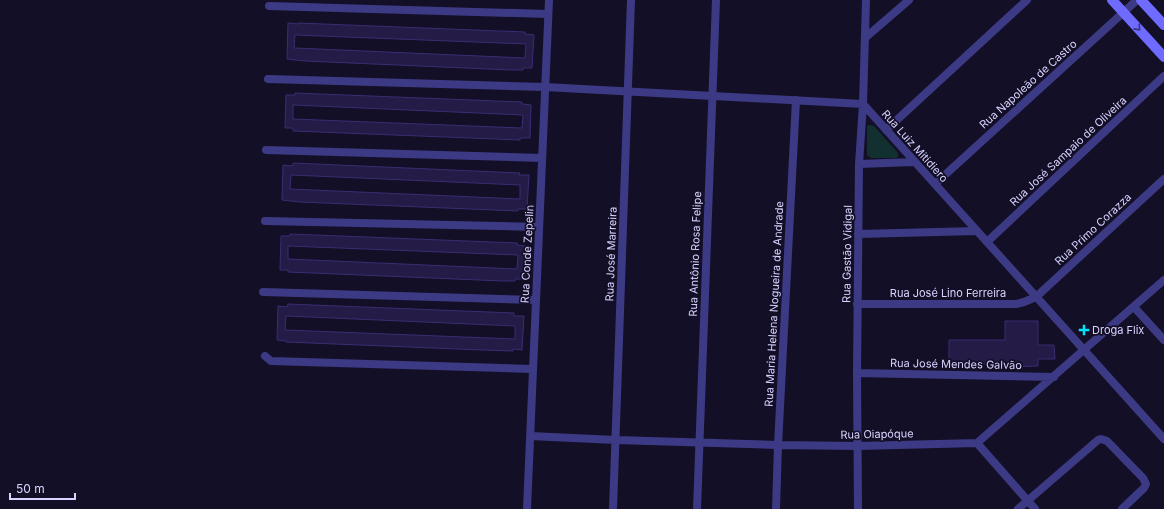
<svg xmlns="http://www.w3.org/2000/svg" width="1164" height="509" font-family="Inter,sans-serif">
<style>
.green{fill:#12302f}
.building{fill:#241b47;stroke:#3b2d73;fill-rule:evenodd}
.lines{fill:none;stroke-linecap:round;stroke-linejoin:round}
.street{stroke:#3d3a85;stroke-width:8}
.secondary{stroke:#6f6bff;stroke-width:10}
.oneway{stroke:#38347d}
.poi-dot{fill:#00e5ff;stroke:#130f26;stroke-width:1.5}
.labels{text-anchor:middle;stroke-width:3.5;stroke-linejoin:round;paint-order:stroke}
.street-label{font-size:11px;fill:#d9d4ff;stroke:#130f26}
.poi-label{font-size:11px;fill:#d9d4ff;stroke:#130f26;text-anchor:start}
</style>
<rect width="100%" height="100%" fill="#130f26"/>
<path class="green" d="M868,125H870L874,126L898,153V157L896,158H871L867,155V127Z"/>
<path class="building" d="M288,23L298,24V23L525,32V34L534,35L532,68H523V70H511L305,61L287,59ZM295,35L526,44L525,58L295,48H294Z
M295,93L522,102V104L531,105L530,138H520V140L293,131V128H285L286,95H295ZM293,105L523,115L522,128L293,119Z
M293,163L520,173L519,175H529L527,209H518V211L300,202L282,200L283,165L293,166ZM291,175L520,185V199L290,189Z
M290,234L517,243V245L526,246L525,279H515V281H503L288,272V270H280L281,236H290ZM288,246L518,255L517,269L288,259Z
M288,304L514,313V316H524L522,350L513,349V351L482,350L286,342V341L277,340L278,306L287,307ZM286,316L515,326V339L285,330Z
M1005,321H1038V345H1054L1055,359H1038V366L1005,367V364H949V340H1005Z"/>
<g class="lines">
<path class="street" d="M269,6L548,14
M865,38L909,0
M268,79L545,87L863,104L1164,439
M886,130L1027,0
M266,150L542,158
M859,164L914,162
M935,184L1137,0
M265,221L539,227
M858,234L977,231
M987,242L1164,76
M263,292L536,300
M857,304H1016L1024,302L1036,297L1164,179
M1134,307L1164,340
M265,356L271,361L532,369
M857,373L1054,377
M530,436L616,440L778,445L858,446L977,443L1164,280
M977,443L1035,509
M527,509L549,0
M613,509L631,0
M697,509L716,0
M776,509L778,445L796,100
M858,509L857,373L859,164L863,104L866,0
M1018,509L1098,440L1101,439L1107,441L1143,478L1146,484L1144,488L1122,509"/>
<path class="secondary" d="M1112,0L1164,57
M1141,0L1164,25"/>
</g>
<defs><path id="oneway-chevron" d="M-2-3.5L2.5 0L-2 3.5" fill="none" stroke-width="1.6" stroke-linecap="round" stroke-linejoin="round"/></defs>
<use class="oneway" href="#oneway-chevron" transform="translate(1138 28) rotate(48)"/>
<path class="poi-dot" d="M1082 324h4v4h4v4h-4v4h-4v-4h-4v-4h4z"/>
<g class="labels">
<g class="street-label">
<text transform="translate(1028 84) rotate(-42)" y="4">Rua Napoleão de Castro</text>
<text transform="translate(915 146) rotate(48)" y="4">Rua Luiz Mitidiero</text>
<text transform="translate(1068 151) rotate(-43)" y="4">Rua José Sampaio de Oliveira</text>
<text transform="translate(1093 229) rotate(-43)" y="4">Rua Primo Corazza</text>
<text transform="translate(527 254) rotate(-87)" y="4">Rua Conde Zepelin</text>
<text transform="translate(611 254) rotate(-88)" y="4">Rua José Marreira</text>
<text transform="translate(695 254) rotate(-88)" y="4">Rua Antônio Rosa Felipe</text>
<text transform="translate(847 254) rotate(-89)" y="4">Rua Gastão Vidigal</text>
<text x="948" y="297">Rua José Lino Ferreira</text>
<text transform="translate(774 304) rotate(-87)" y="4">Rua Maria Helena Nogueira de Andrade</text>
<text transform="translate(956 364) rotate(1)" y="4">Rua José Mendes Galvão</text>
<text transform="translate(877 434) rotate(-1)" y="4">Rua Oiapóque</text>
</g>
<g class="poi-label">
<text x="1092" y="334">Droga Flix</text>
</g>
</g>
<path d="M10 493v6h65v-6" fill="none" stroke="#d9d4ff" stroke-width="2"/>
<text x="16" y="493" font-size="12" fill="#d9d4ff" stroke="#130f26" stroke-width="3" paint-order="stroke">50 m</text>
</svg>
